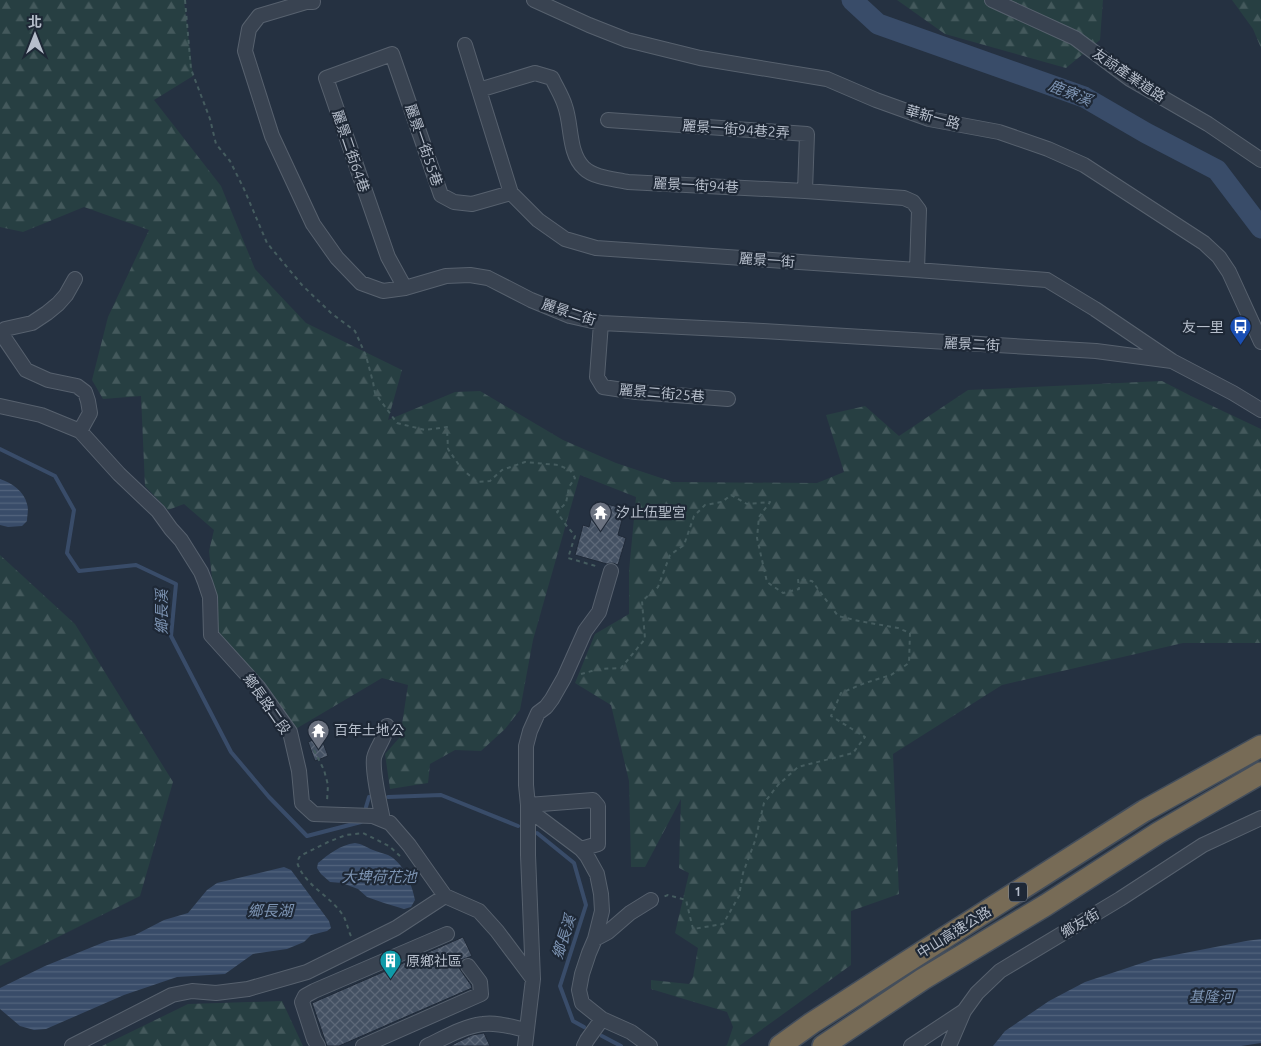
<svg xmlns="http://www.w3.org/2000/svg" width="1261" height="1046" font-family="Ubuntu,'Noto Sans TC',sans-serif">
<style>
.forest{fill:url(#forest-firs)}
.water{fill:url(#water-rules)}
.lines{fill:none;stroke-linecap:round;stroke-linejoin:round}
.stream{stroke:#394c69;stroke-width:4}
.river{stroke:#394c69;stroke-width:21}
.building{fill:url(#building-cross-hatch);stroke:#202a38}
.minor-casing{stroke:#57616e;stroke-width:16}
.highway-casing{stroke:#444e5b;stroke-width:24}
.path{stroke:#455c5f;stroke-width:2;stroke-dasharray:4 4;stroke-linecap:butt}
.minor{stroke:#394351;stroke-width:14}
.highway{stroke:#776b56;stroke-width:21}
.labels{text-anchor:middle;stroke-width:4.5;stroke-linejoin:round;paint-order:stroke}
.shield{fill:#1e2836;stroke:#88919e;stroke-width:1}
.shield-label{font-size:12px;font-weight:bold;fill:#b6becb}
.street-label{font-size:14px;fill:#b6becb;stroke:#1e2836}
.poi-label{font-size:14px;fill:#b6becb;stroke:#1e2836;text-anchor:start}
.water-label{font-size:15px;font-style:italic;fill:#7d94b3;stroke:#1e2836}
</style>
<defs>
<pattern id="forest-firs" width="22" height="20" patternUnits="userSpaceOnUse" patternTransform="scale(1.25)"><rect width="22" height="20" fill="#273f42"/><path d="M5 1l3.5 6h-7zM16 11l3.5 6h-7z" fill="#44595c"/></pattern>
<pattern id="water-rules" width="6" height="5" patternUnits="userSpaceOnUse" patternTransform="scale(1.25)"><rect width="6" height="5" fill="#394c69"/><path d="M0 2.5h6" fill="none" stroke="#53647d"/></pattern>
<pattern id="building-cross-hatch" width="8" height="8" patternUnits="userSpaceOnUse" patternTransform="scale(1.25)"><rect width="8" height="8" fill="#445163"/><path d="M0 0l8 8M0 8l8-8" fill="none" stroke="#5d6878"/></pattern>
</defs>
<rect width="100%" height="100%" fill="#253141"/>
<path class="forest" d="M0,0H184L193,76L154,100L221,186L255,269L306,323L402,370L388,420L455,392L480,391L563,440L616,463L673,482L817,483L844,472L826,415L865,406L899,436L968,390L1162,381L1191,396L1261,429V643H1183L1002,685L893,754L899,894L851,911V965L739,1046H725L727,1045L733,1027L727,1012L651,989V980L689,984L693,977L698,948L675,933L689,873L679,868L681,799L645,867H631L629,781L611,705L575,683L595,634L629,614V571L636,497L580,475L533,640L520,710L505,729L481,751L455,750L430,764L428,783L390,789L385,754L400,737L408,685L382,678L294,730L286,714L264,682L218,633L209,551L214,530L184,504L168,510L145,486L141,396L103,399L92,380L108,317L149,230L84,207L23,232L0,227Z
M897,0H1103L1100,40L1066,68L945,34Z
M1232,0H1261V48L1253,29Z
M0,555L75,624L173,782L140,896L0,966Z
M282,1001L303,1046H102L188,1004Z"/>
<path class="water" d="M0,479C12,483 24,491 27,504C29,509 27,516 27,521L22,526L8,527L0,525Z
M355,843C362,844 366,847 373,850C377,852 383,853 388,855C403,862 412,884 415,900L411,907L404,909L384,903L367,897L358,889L342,883L330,882L321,874L317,868L318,863C329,854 340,845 355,843Z
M284,867L291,870L329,921L331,928L327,931L311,935L304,942L287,949L253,954L225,974L177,977L124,995L46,1029L34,1030L20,1026L0,1009V988L45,966L107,941L135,935L164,920L188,913L207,890L217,883Z
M1261,939V1043L1241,1046H993L1005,1031L1049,1001L1085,982L1154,959L1246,941Z"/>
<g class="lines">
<path class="stream" d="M0,449L55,476L74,510L67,553L79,571L136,565L176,584L171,636L231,752L269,797L307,836L361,822
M388,797L441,795L518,826
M366,807L369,797
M537,833L574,863L586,905L560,986L573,1021L584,1027
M602,1036L621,1046"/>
<path class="river" d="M852,0L878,24L1084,97L1146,133L1217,170L1261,228"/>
</g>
<path class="building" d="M596,501L625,509L618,535L626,538L618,565L613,563L607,564L575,555L583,525L589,527Z
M321,737L328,756L315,761L308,742Z
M463,937L472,956L461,960L459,968L471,985L472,988L339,1046H327L312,1003Z
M484,1033L490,1046H450L472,1035Z"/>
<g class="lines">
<defs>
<path id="minor" d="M534,0L589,25L627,40L700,58L827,79L876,100L929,119L999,132L1048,149L1084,165L1204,243L1219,257L1229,272L1261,342
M992,0L1075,38L1130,79L1208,124L1261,160
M313,2H306L259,16L249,29L245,51L272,136L313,224L337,258L361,283L383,291L405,288L446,276L470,275L488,278L531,300L570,316L601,323L763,331L1096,351L1172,361
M465,45L511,193L538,220L565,239L596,248L917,270L1047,280L1095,309L1172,361L1233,393L1261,410
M479,90L535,73L552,78C556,87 562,96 565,106C572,125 568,153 584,168C594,178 615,179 628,182L805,191L904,198L913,202L919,210L917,270
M608,120L807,134L805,191
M75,279L66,295L58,304L47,313L32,323L5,329L3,333L5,339L26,370L48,380L77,386L85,392L88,401L90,413L80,431
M405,288L388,257L326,78L392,54L441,195L454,202L472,204L511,193
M601,323L597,377L603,387L636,392L728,399
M0,406L41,415L80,431L119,474L158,511L171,529L181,540L201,572L205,582L210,597L211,635L258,687L290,732L299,771L302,803L314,814L373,816L390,823L409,845L445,896L479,911L497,931L533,979L525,1046
M528,805L593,800L598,806V844L581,849
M528,813L537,816L581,849L587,856L597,874L601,894L602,911L595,939L589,953L582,974L579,990L582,1003L602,1019L631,1032L650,1046
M383,820C380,804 372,773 374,758C376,748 385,739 387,726
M595,939L608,932L630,913L651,900
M533,979L528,855V805L526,785V746L530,731L538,713L546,707L552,699L564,678L585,631L599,612L611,571
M72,1046L172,995L192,991L216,993L248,989L307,972L396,928L445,896
M318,1046L314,1039L302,1002L305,996L314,991L447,934
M363,1046L481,994L480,982L468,966
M427,1046C444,1038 464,1026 483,1024C497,1022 512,1027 526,1030
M584,1046L587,1040L602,1019
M911,1046L964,1011L977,993L1000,971L1120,899L1203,845L1261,818
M949,1046L964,1011"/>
<path id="highway" d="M780,1046L812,1023L905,963L1144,811L1261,746
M823,1046L923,979L1046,905L1158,833L1261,773"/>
</defs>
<use href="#minor" class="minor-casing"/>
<use href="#highway" class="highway-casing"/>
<path class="path" d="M185,0L191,69L210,119L216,144L230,161L244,189L267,243L302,285L331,313L355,331L366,356L373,382L375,393L397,423L425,430L447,427L448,449L461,468L477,482L490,481L502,470L525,462L558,465L570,470L575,478L569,487L566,503L557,512L566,525L575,536L568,558L599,567
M581,674L599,669L621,668L645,639L642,601L658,587L670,555L684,545L694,516L705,505L722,502L731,495L747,504L770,502L759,517L757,538L767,582L783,593L799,589L798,579L812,581L838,616L859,621L898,628L910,633L909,663L891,675L865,683L841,693L831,716L865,737L853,753L798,767L778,785L764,803L755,841L743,873L739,896L723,924L693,929L686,900L668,895L663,897
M314,750L324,770L328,785L327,801
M351,936C348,930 347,923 344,917C332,896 304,886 297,862L300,856L328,842L346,835L363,833L389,846L400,856"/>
<use href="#minor" class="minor"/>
<use href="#highway" class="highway"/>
</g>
<defs>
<symbol id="bus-pin" viewBox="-11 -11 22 30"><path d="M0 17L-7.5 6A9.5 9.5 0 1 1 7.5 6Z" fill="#1a4fb4" stroke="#1e2836"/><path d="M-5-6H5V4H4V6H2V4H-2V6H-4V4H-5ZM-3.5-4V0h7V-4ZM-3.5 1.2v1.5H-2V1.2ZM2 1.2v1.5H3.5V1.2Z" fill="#fff"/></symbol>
<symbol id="temple-pin" viewBox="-11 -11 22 30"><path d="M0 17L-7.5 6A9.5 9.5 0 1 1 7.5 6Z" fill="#6b7280" stroke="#1e2836"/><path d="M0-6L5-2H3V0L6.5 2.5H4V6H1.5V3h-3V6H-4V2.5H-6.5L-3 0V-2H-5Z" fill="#fff"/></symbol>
<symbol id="building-pin" viewBox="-11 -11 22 30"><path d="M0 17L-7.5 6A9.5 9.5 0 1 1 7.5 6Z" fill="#0f9aa8" stroke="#1e2836"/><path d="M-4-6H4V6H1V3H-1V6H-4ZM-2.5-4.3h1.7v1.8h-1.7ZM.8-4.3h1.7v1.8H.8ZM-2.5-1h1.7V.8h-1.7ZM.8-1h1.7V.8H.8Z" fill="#fff"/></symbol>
</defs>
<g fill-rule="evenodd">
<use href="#bus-pin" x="1228" y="314" width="25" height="34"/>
<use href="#temple-pin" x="588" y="500" width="25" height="34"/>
<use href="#temple-pin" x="306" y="718" width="25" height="34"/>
<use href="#building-pin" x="378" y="948" width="25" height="34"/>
</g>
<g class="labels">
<rect class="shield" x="1009" y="882.5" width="18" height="19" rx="4"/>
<g class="shield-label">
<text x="1018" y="896">1</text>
</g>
<g class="street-label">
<text transform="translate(1129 75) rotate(34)" y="5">友諒產業道路</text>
<text transform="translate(933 117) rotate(15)" y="5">華新一路</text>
<text transform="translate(736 129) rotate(4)" y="5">麗景一街94巷2弄</text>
<text transform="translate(424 145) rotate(71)" y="5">麗景一街55巷</text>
<text transform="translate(351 151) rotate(71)" y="5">麗景二街64巷</text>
<text transform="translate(696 185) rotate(3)" y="5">麗景一街94巷</text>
<text transform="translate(767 260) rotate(4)" y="5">麗景一街</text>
<text transform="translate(569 312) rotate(18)" y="5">麗景二街</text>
<text transform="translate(972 344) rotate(3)" y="5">麗景二街</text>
<text transform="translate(662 393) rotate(5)" y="5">麗景二街25巷</text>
<text transform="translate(267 704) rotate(55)" y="5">鄉長路二段</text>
<text transform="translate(1080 923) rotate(-31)" y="5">鄉友街</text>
<text transform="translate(954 932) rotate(-32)" y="5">中山高速公路</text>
</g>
<g class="poi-label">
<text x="1224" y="332" text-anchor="end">友一里</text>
<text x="616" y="517">汐止伍聖宮</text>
<text x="334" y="735">百年土地公</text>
<text x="406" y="966">原鄉社區</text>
</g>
<g class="water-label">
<text transform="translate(1070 93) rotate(22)" y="5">鹿寮溪</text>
<text transform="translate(162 612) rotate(-90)" y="5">鄉長溪</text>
<text x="379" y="882">大埤荷花池</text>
<text x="270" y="916">鄉長湖</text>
<text transform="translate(564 937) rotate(-72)" y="5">鄉長溪</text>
<text x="1211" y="1002">基隆河</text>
</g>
</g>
<g transform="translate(35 35)" stroke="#1e2836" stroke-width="4" paint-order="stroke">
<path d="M0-4L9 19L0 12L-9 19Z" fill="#b6becb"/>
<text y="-8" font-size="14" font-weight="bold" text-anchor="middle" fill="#b6becb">北</text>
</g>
</svg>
